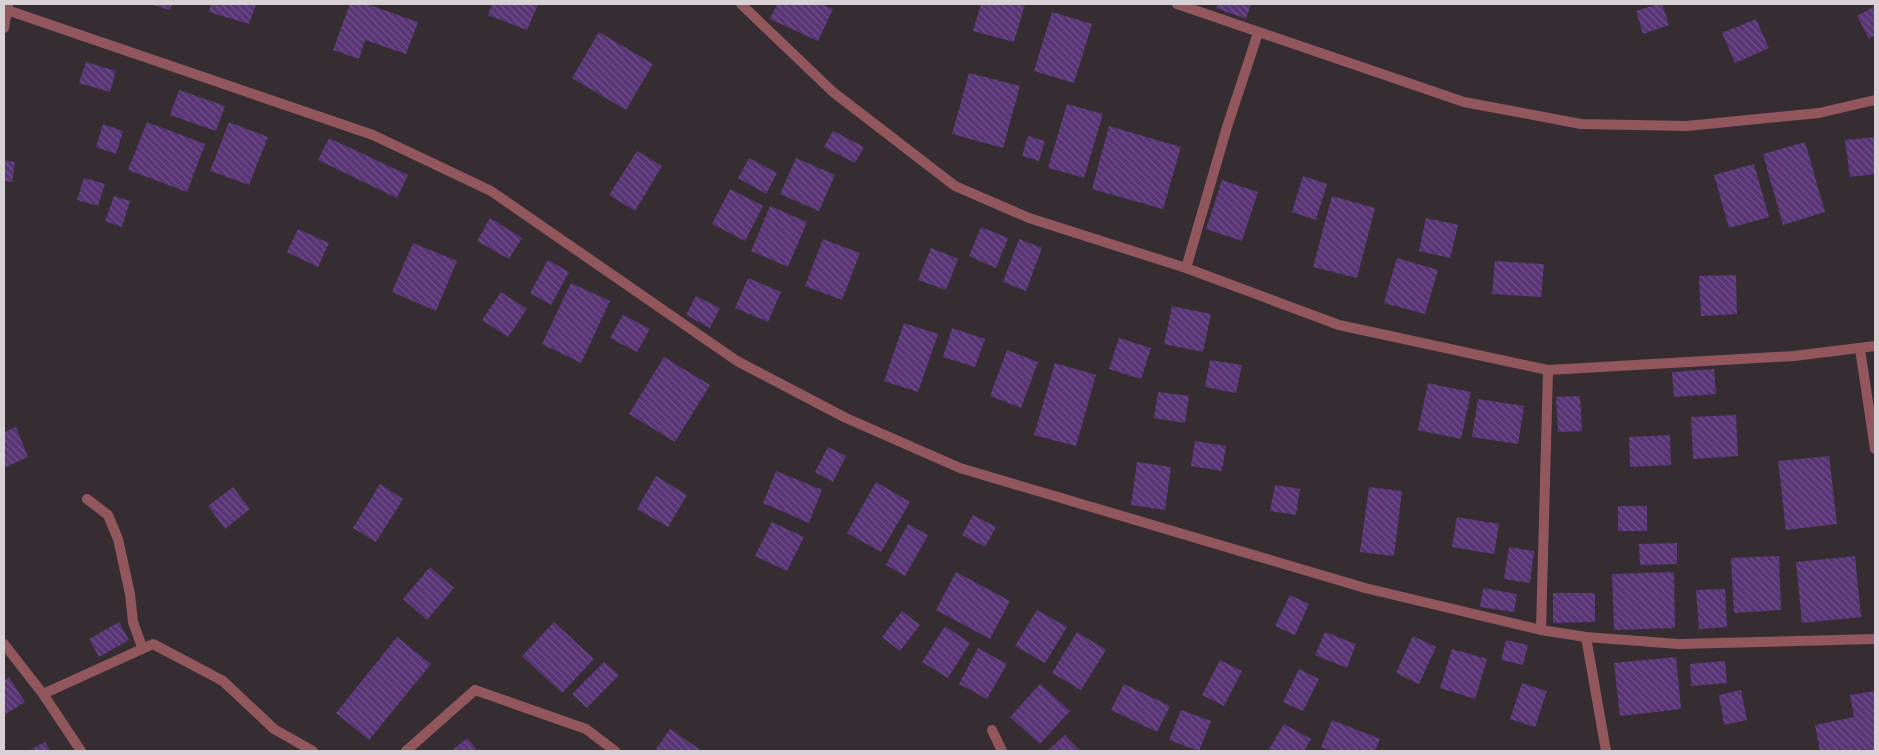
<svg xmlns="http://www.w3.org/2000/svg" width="1879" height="755" font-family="Mulish,sans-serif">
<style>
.building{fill:url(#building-back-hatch)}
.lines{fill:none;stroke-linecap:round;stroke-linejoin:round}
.minor{stroke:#91575c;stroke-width:10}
</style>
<defs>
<pattern id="building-back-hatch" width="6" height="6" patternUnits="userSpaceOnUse" patternTransform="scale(1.25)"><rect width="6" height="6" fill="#583475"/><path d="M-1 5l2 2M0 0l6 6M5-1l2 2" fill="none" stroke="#6f5088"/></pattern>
</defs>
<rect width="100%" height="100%" fill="#362d32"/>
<path class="building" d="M150,4H172L170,10Z
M211,4H256L249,24L209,12Z
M350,4H367L418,22L406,54L365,40L359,59L333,50Z
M492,4H538L527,30L488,15Z
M777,4H820L833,9L818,41L770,19Z
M981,4H1025L1014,42L973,31Z
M1218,4H1251L1246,19L1216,8Z
M1658,4H1662L1669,25L1643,34L1636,11Z
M1875,6V35L1869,39L1857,16Z
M1052,12L1092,24L1074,83L1034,71Z
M1756,19L1769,48L1735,63L1722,33Z
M599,32L653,64L626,110L572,78Z
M86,62L116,71L110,92L79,83Z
M969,73L1020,86L1003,148L952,134Z
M179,90L225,106L216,131L170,115Z
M1067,104L1103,114L1084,178L1048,168Z
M147,122L205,144L187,192L128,170Z
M229,122L268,137L249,185L210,171Z
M103,124L123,131L116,154L96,147Z
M1109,126L1181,147L1163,209L1092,189Z
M833,131L864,147L855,163L824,147Z
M1028,136L1045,141L1039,161L1022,156Z
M1875,137V174L1850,177L1845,140Z
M329,138L408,175L397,198L318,160Z
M1805,142L1825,212L1783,225L1763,154Z
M637,151L662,166L635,211L609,195Z
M749,158L777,173L766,194L738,178Z
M796,158L835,175L819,211L780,194Z
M4,160L15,162L12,182L4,181Z
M1754,164L1769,217L1729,228L1714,175Z
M1303,176L1327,184L1316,220L1292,212Z
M84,178L105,184L98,206L77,200Z
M1222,180L1258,192L1242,241L1206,229Z
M730,189L763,206L745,241L712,224Z
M114,196L130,201L122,227L105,221Z
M1332,196L1375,208L1357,278L1313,267Z
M770,206L807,222L788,267L751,251Z
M490,218L522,238L509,259L477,241Z
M1426,218L1458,225L1450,258L1419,251Z
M981,227L1008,238L996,268L969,256Z
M298,229L329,243L318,267L287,252Z
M823,239L860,253L842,300L805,286Z
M1019,239L1042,248L1026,291L1003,282Z
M413,243L457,261L436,311L392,292Z
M931,248L958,259L946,290L918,280Z
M1397,258L1438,270L1425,314L1384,303Z
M548,260L569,272L551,305L530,293Z
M1495,261L1544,264L1541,297L1492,294Z
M1736,275L1737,314L1701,316L1699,276Z
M748,278L781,292L768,322L735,308Z
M571,283L610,301L581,363L542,344Z
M501,292L527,309L508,337L482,320Z
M696,296L720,308L710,328L686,315Z
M1172,306L1211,314L1203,352L1164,344Z
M623,315L650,329L637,352L610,338Z
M904,323L938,334L918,392L884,381Z
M952,328L985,339L975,367L943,357Z
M1119,338L1151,348L1141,379L1109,369Z
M1007,350L1038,362L1021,408L990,396Z
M664,357L710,385L675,442L629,414Z
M1210,360L1242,365L1236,393L1205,387Z
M1055,363L1096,375L1076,446L1034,435Z
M1714,369L1716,394L1674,397L1672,372Z
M1428,383L1471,392L1461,439L1418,430Z
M1158,392L1189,396L1185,423L1154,418Z
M1580,396L1582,431L1558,432L1556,397Z
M1478,399L1524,406L1518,444L1472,437Z
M1736,415L1738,456L1693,459L1691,417Z
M16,427L28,457L4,468V432Z
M1670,435L1671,465L1630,467L1629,437Z
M1195,441L1226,446L1222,471L1191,466Z
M828,447L846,456L833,482L815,472Z
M1829,456L1837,524L1786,530L1778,461Z
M1137,462L1171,467L1165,510L1131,505Z
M776,471L822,490L809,523L763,503Z
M656,476L687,495L668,527L637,509Z
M876,482L910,502L881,552L847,533Z
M380,484L403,499L376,542L353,528Z
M1275,485L1300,489L1296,515L1270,511Z
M233,487L250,509L225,529L208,506Z
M1369,487L1402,491L1394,556L1360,552Z
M1618,506H1647V531H1618Z
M973,515L996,527L985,547L962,535Z
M1457,517L1499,524L1494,554L1452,547Z
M772,522L804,537L787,571L755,556Z
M908,524L928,535L905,576L886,565Z
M1677,543V564L1640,565L1639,544Z
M1509,547L1534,551L1530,583L1504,579Z
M1779,556L1781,610L1734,613L1731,558Z
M1855,556L1861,617L1802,623L1796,562Z
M430,567L454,588L427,620L403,599Z
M956,572L1010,601L990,639L936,610Z
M1674,572L1675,628L1614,630L1612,574Z
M1483,588L1517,594L1514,612L1480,607Z
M1725,589L1727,627L1699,629L1696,590Z
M1553,593H1595V622L1553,623Z
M1290,595L1309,604L1295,635L1275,626Z
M1037,610L1067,627L1045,663L1015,646Z
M902,611L920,625L900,651L882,637Z
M119,622L129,640L99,657L89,639Z
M554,622L594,659L562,693L522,656Z
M945,626L970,643L948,678L922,662Z
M1077,632L1106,650L1081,690L1052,673Z
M1325,632L1356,644L1347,668L1315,655Z
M1413,636L1436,647L1419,684L1396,673Z
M397,637L431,664L369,740L336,713Z
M1506,640L1528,645L1523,665L1501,660Z
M978,648L1007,664L987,699L959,684Z
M1452,649L1487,659L1475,699L1440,688Z
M1676,657L1681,709L1620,716L1614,663Z
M1220,660L1242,671L1224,706L1202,695Z
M1725,661L1727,683L1691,686L1690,664Z
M604,662L619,675L587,708L572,694Z
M1299,669L1319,679L1303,711L1283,702Z
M9,677L25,702L4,715V681Z
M1522,683L1547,691L1535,727L1510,719Z
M1040,684L1070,711L1040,744L1010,717Z
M1124,684L1170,706L1157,732L1111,710Z
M1741,690L1747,720L1724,725L1719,695Z
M1875,691V751H1820L1815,725L1854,717L1850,695Z
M1181,710L1211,721L1199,751L1169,740Z
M1332,720L1380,739L1375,751H1332L1321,747Z
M1284,724L1311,739L1304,751H1268Z
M670,729L702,751H660L656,749Z
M1065,735L1080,751H1047Z
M467,738L478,751H451Z
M45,742L50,751H28Z"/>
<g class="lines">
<path class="minor" d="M741,4L833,92L955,186L1029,218L1186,268L1339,325L1548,370L1794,356L1875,346
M1177,4L1464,102L1581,124L1687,126L1819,113L1875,100
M7,10L373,135L491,191L737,361L846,418L960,468L1365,588L1541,630L1586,637L1679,644L1875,639
M4,28L8,5
M1186,268L1227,127L1258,33
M1860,349L1875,449
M87,499L108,515L118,539L130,594L133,622L142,647
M1541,630L1548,370
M1586,637L1606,751
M4,644L43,694L81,751
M43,694L153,644L223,681L274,729L313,751
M992,730L1002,751
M406,751L475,690L586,729L615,751"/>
</g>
<rect width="1879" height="755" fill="none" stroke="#d8d2d6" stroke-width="10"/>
</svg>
